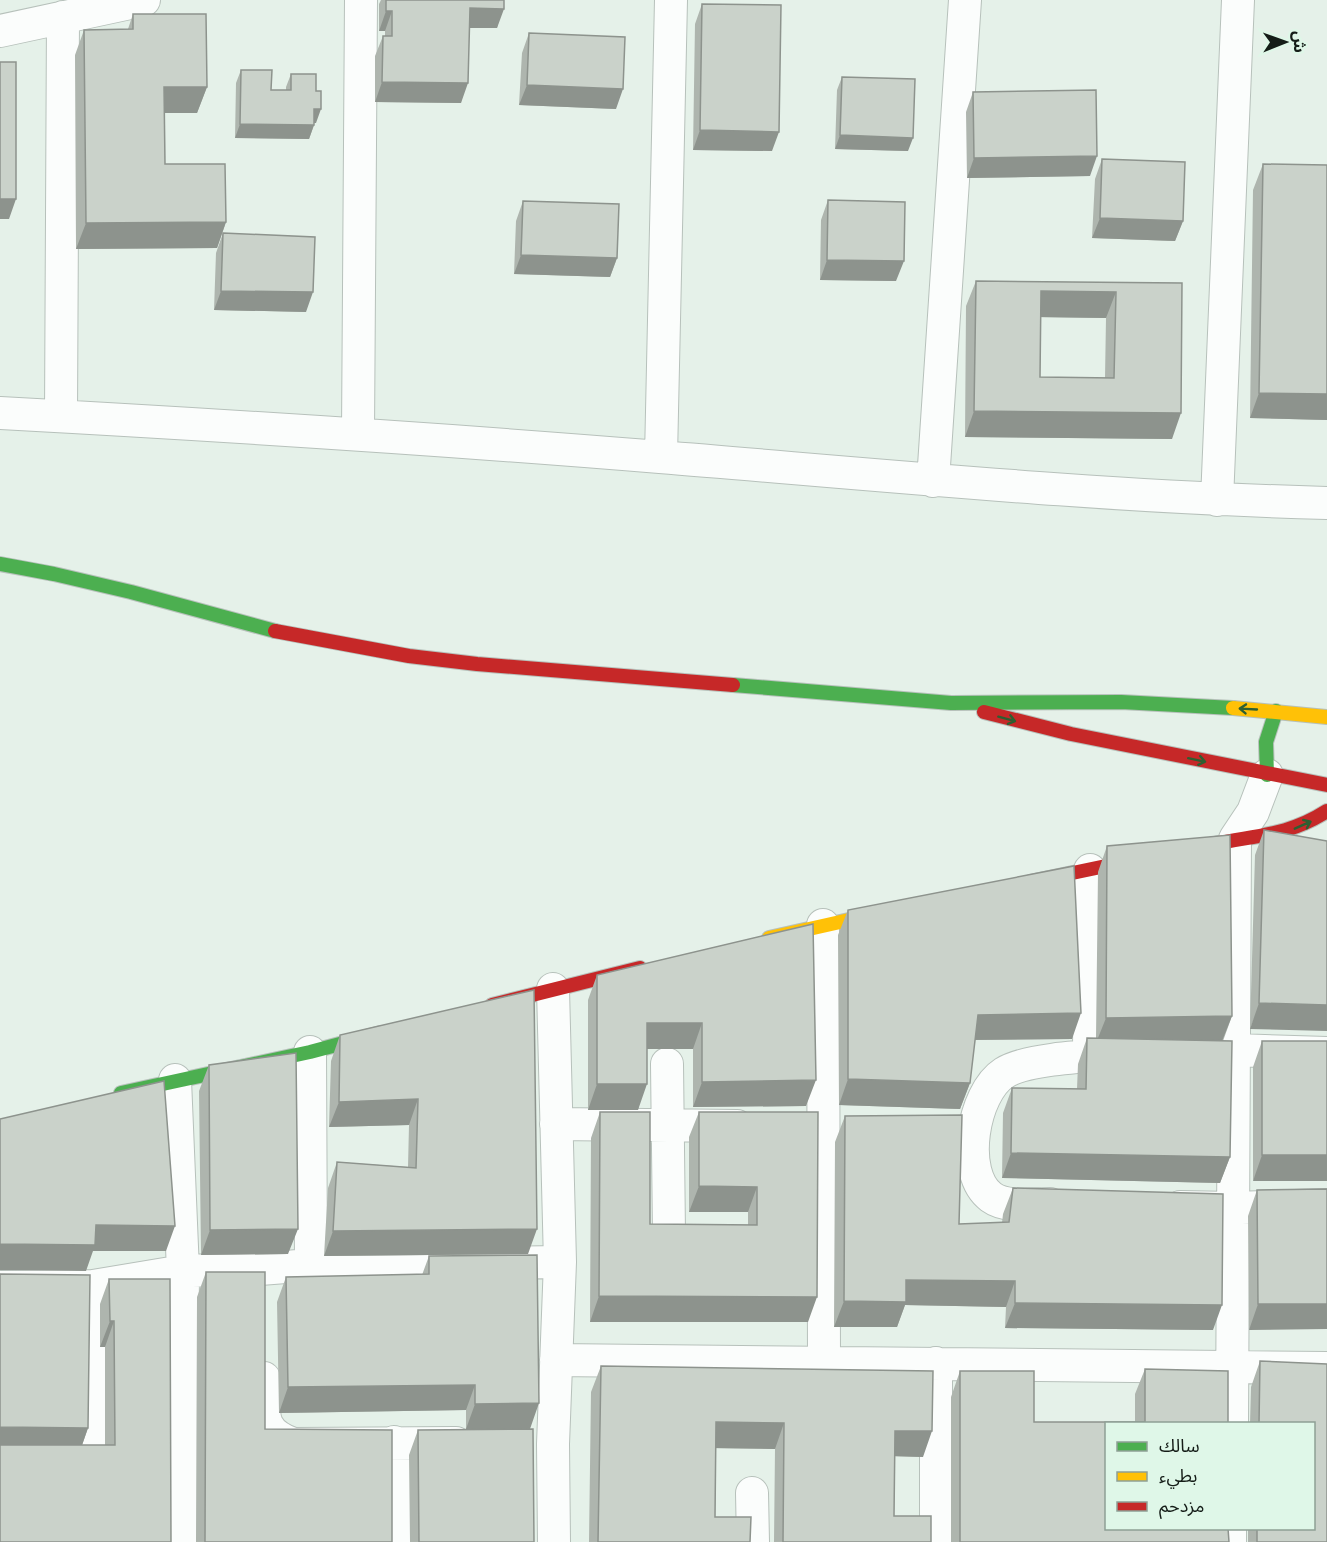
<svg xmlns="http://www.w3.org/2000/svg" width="1327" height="1542" font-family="'Space Grotesk','Noto Sans Arabic',sans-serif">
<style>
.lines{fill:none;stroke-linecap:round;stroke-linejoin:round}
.street-casing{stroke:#b7c1bb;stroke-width:34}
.fast-casing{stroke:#b7c1bb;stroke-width:16}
.slow-casing{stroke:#b7c1bb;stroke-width:16}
.jam-casing{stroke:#b7c1bb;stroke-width:16}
.street{stroke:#fbfdfc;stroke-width:32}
.fast{stroke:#4caf50;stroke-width:14}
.slow{stroke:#ffc107;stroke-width:14}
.jam{stroke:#c62828;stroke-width:14}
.wall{fill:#aeb5ae;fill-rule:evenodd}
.shaded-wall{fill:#8d938d}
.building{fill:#cad2ca;stroke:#8d938d;stroke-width:1.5;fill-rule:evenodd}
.oneway{stroke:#2e5f31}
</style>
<rect width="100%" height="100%" fill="#e5f1e9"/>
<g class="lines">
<defs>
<path id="street" d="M0,31L144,0
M0,413C220,425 440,439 660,457C882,475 1104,497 1327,503
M61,416L63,17
M358,433L361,0
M661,457L671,0
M933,481L965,0
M1217,500L1238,0
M823,925L824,1362
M553,989L560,1262L553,1444L554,1542
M310,1052L311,1265
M1190,1052L1235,1050L1327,1053
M1089,1056L1090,870
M667,1064L669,1234
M175,1080L183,1271L181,1542
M556,1124L737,1126
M1050,1204C1032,1204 1006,1208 991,1197C959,1173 973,1093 1004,1073C1027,1058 1094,1056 1122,1054
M1180,1207L1234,1208L1327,1205
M0,1287L93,1286L183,1271L260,1269L311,1265L560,1262
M556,1360L1327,1368
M264,1378C265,1412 256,1430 293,1444L456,1443
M1232,1424L1235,839L1253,812L1267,775
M394,1442L396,1542
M0,1463H76C85,1458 87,1451 90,1441L93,1286
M752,1493L753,1542
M936,1542V1363
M1230,1542V1528"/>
<path id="fast" d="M0,564L54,574L131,592L275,631
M733,685L951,703L1121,702L1233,708
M1267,775L1266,742L1276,711
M121,1093L310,1052L381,1033"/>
<path id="slow" d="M1233,708L1327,717
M769,938L889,911"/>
<path id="jam" d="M275,631L409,656L477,664L733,685
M984,712L1071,734L1327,785
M1030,882C1091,869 1153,856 1214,844C1257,835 1288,836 1327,811
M492,1005L640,968"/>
</defs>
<use href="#street" class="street-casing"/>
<use href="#fast" class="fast-casing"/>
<use href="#slow" class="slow-casing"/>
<use href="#jam" class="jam-casing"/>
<use href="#street" class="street"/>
<use href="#fast" class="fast"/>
<use href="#slow" class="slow"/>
<use href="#jam" class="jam"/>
</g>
<path class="wall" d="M381,0H504L497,28H469L461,103L375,102V56L383,36H385V31H379V4Z
M702,4L772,151L693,150L695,24Z
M133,14L207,87L197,113H165V164L226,222L217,248L76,249L75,55L84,30L128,29Z
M529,33L616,109L519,105L522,53Z
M241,70L271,90H286V87L291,74L316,123H314V125L309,139L235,138L236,83Z
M842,77L908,151L835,149L837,90Z
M973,92L1090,176L967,178L966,112Z
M1102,159L1183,221L1175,241L1092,238L1095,179Z
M1263,164L1327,420L1250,418L1253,190Z
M828,200L896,281L820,280L821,220Z
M523,201L617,258L610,277L514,274L516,221Z
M223,233L306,312L214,310L216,253Z
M976,281L1182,283L1172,439L965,437L966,306ZM1041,317L1106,318L1105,378L1040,377Z
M1264,830L1327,841L1250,1029L1255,855Z
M1107,846L1232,1016L1223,1041L1230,1157L1220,1183L1002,1178L1003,1113L1012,1088L1077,1089L1078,1064L1087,1038H1096L1098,872Z
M848,910L1072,1039L975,1040L970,1083L960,1109L839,1105L838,935Z
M813,924L806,1106L693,1107V1049H647L638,1110H588V1000L597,975Z
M534,990L528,1254L324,1256L328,1188L337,1162L408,1167L409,1125L329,1127L331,1061L340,1035Z
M1262,1041H1327L1253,1181V1067Z
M209,1065L288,1254L201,1255L199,1091Z
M600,1112L650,1224L748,1225V1212H689V1137L699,1112H818L808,1322H590L591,1138Z
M845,1116L959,1224L1002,1223L1003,1214L1013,1188L1213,1330L1005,1328L1006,1307L905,1305L897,1327H834L835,1142Z
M1327,1189L1249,1330L1248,1216L1257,1190Z
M429,1256L530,1429H466V1410L279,1413L277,1302L286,1277L422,1275Z
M206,1272L265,1429L392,1542H196L197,1297Z
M109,1279L171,1542H0L88,1428L82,1445H105V1347H100V1304Z
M1260,1361L1327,1364V1542H1248V1528H1314V1424H1250L1251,1387Z
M601,1366L923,1457L895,1456L894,1516L931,1542H774L775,1449L716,1448L715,1517L750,1542H589L591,1392Z
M1145,1369L1229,1542H951V1397L960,1371L1034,1422H1135V1394Z
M418,1430L534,1542H410L409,1455Z"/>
<path class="shaded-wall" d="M470,8L504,9L497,28H463Z
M386,11H392L385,31H379Z
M382,82L468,83L461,103L375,102Z
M527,85L623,89L616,109L519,105Z
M164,87H207L197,113H155Z
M314,109H321L316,123H309Z
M240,124L314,125L309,139L235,138Z
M700,130L779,132L772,151L693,150Z
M840,135L913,138L908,151L835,149Z
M1097,156L1090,176L967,178L974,158Z
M0,199H16L9,219H0Z
M1100,218L1183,221L1175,241L1092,238Z
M226,222L217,248L76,249L86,223Z
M521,255L617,258L610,277L514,274Z
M827,260L904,261L896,281L820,280Z
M221,291L313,292L306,312L214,310Z
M1041,291L1116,292L1106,318L1032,317Z
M1259,393L1327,394V420L1250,418Z
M974,411L1181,413L1172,439L965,437Z
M1259,1003L1327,1005V1031L1250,1029Z
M1081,1013L1072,1039L969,1040L978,1015Z
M1232,1016L1222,1041L1096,1043L1106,1018Z
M647,1023H702L693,1049H638Z
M848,1079L970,1083L960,1109L839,1105Z
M816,1080L806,1106L693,1107L702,1082Z
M597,1084H647L638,1110H588Z
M418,1099L409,1125L329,1127L339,1102Z
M1011,1153L1230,1157L1220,1183L1002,1178Z
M1262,1155H1327V1181H1253Z
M699,1186L757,1187L748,1212H689Z
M96,1225L175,1226L166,1251H93L86,1271L0,1270V1244Z
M298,1229L288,1254L201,1255L210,1230Z
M537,1229L528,1254L324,1256L333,1231Z
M906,1280L1015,1281L1006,1307L905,1305L897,1327H834L844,1301Z
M599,1296L817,1297L808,1322H590Z
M1015,1303L1222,1305L1213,1330L1005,1328Z
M1258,1304H1327V1329L1249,1330Z
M110,1321H114L105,1347H100Z
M475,1385L466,1410L279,1413L288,1387Z
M539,1403L530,1429H466L475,1404Z
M716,1422L784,1423L775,1449L707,1448Z
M0,1427L88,1428L79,1454L0,1453Z
M895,1431H932L923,1457L886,1456Z"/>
<path class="building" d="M386,0H504V9L470,8L468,83L382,82L383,36H392V11H386Z
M702,4L781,5L779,132L700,130Z
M133,14H206L207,87H164L165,164H225L226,222L86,223L84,30L133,29Z
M529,33L625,37L623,89L527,85Z
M0,62H16V199H0Z
M241,70H272L271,90H291V74H316V91H321V109H314V125L240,124Z
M842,77L915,79L913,138L840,135Z
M1096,90L1097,156L974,158L973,92Z
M1102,159L1185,162L1183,221L1100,218Z
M1263,164L1327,165V394L1259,393Z
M828,200L905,202L904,261L827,260Z
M523,201L619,204L617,258L521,255Z
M223,233L315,237L313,292L221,291Z
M976,281L1182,283L1181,413L974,411ZM1041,291L1116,292L1114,378L1040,377Z
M1264,830L1327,841V1005L1259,1003Z
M1230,835L1232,1016L1106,1018L1107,846Z
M1074,866L1081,1013L978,1015L970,1083L848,1079V910Z
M813,924L816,1080L702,1082V1023H647V1084H597V975Z
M534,990L537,1229L333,1231L337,1162L416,1168L418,1099L339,1102L340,1035Z
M1087,1038L1232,1041L1230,1157L1011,1153L1012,1088L1086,1089Z
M1262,1041H1327V1155H1262Z
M296,1053L298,1229L210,1230L209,1065Z
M164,1081L175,1226L96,1225L95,1245L0,1244V1119Z
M600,1112H650V1224L757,1225V1187L699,1186V1112H818L817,1297L599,1296Z
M962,1115L959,1224L1009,1222L1013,1188L1223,1194L1222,1305L1015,1303V1281L906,1280V1302L844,1301L845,1116Z
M1327,1189V1304H1258L1257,1190Z
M537,1255L539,1403L475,1404V1385L288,1387L286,1277L429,1274V1256Z
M206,1272H265V1429L392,1430V1542H205Z
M0,1274L90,1275L88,1428L0,1427Z
M109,1279H170L171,1542H0V1445H115L114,1321H110Z
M1260,1361L1327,1364V1542H1257V1528H1314V1424H1259Z
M601,1366L933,1371L932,1431H895L894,1516H931V1542H783L784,1423L716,1422L715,1517H751L750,1542H598Z
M1145,1369L1228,1371V1424H1107V1528H1228L1229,1542H960V1371H1034V1422H1145Z
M533,1429L534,1542H419L418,1430Z"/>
<defs><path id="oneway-shaft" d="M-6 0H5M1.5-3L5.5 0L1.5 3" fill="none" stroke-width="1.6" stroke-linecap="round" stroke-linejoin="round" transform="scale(1.5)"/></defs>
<g class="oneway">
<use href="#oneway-shaft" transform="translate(1248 709) rotate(-177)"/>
<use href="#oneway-shaft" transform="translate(1007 719) rotate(15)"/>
<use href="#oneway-shaft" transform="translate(1197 760) rotate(12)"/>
<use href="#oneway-shaft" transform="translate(1303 825) rotate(-24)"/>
</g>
<rect x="1105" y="1422" width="210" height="108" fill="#dff7e8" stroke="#8ea095" stroke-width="1.5"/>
<rect x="1117" y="1442" width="30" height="9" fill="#4caf50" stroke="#8ea095" stroke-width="1.5"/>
<text x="1159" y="1452" font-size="18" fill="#151d18">سالك</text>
<rect x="1117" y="1472" width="30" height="9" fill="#ffc107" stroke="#8ea095" stroke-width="1.5"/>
<text x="1159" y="1482" font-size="18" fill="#151d18">بطيء</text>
<rect x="1117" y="1502" width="30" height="9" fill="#c62828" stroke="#8ea095" stroke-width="1.5"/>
<text x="1159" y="1512" font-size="18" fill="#151d18">مزدحم</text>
<g transform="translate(1285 42) rotate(89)" stroke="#dff7e8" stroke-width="4.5" paint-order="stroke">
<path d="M0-4.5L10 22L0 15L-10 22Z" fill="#151d18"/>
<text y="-9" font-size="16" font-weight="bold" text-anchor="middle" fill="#151d18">ش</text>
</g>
</svg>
